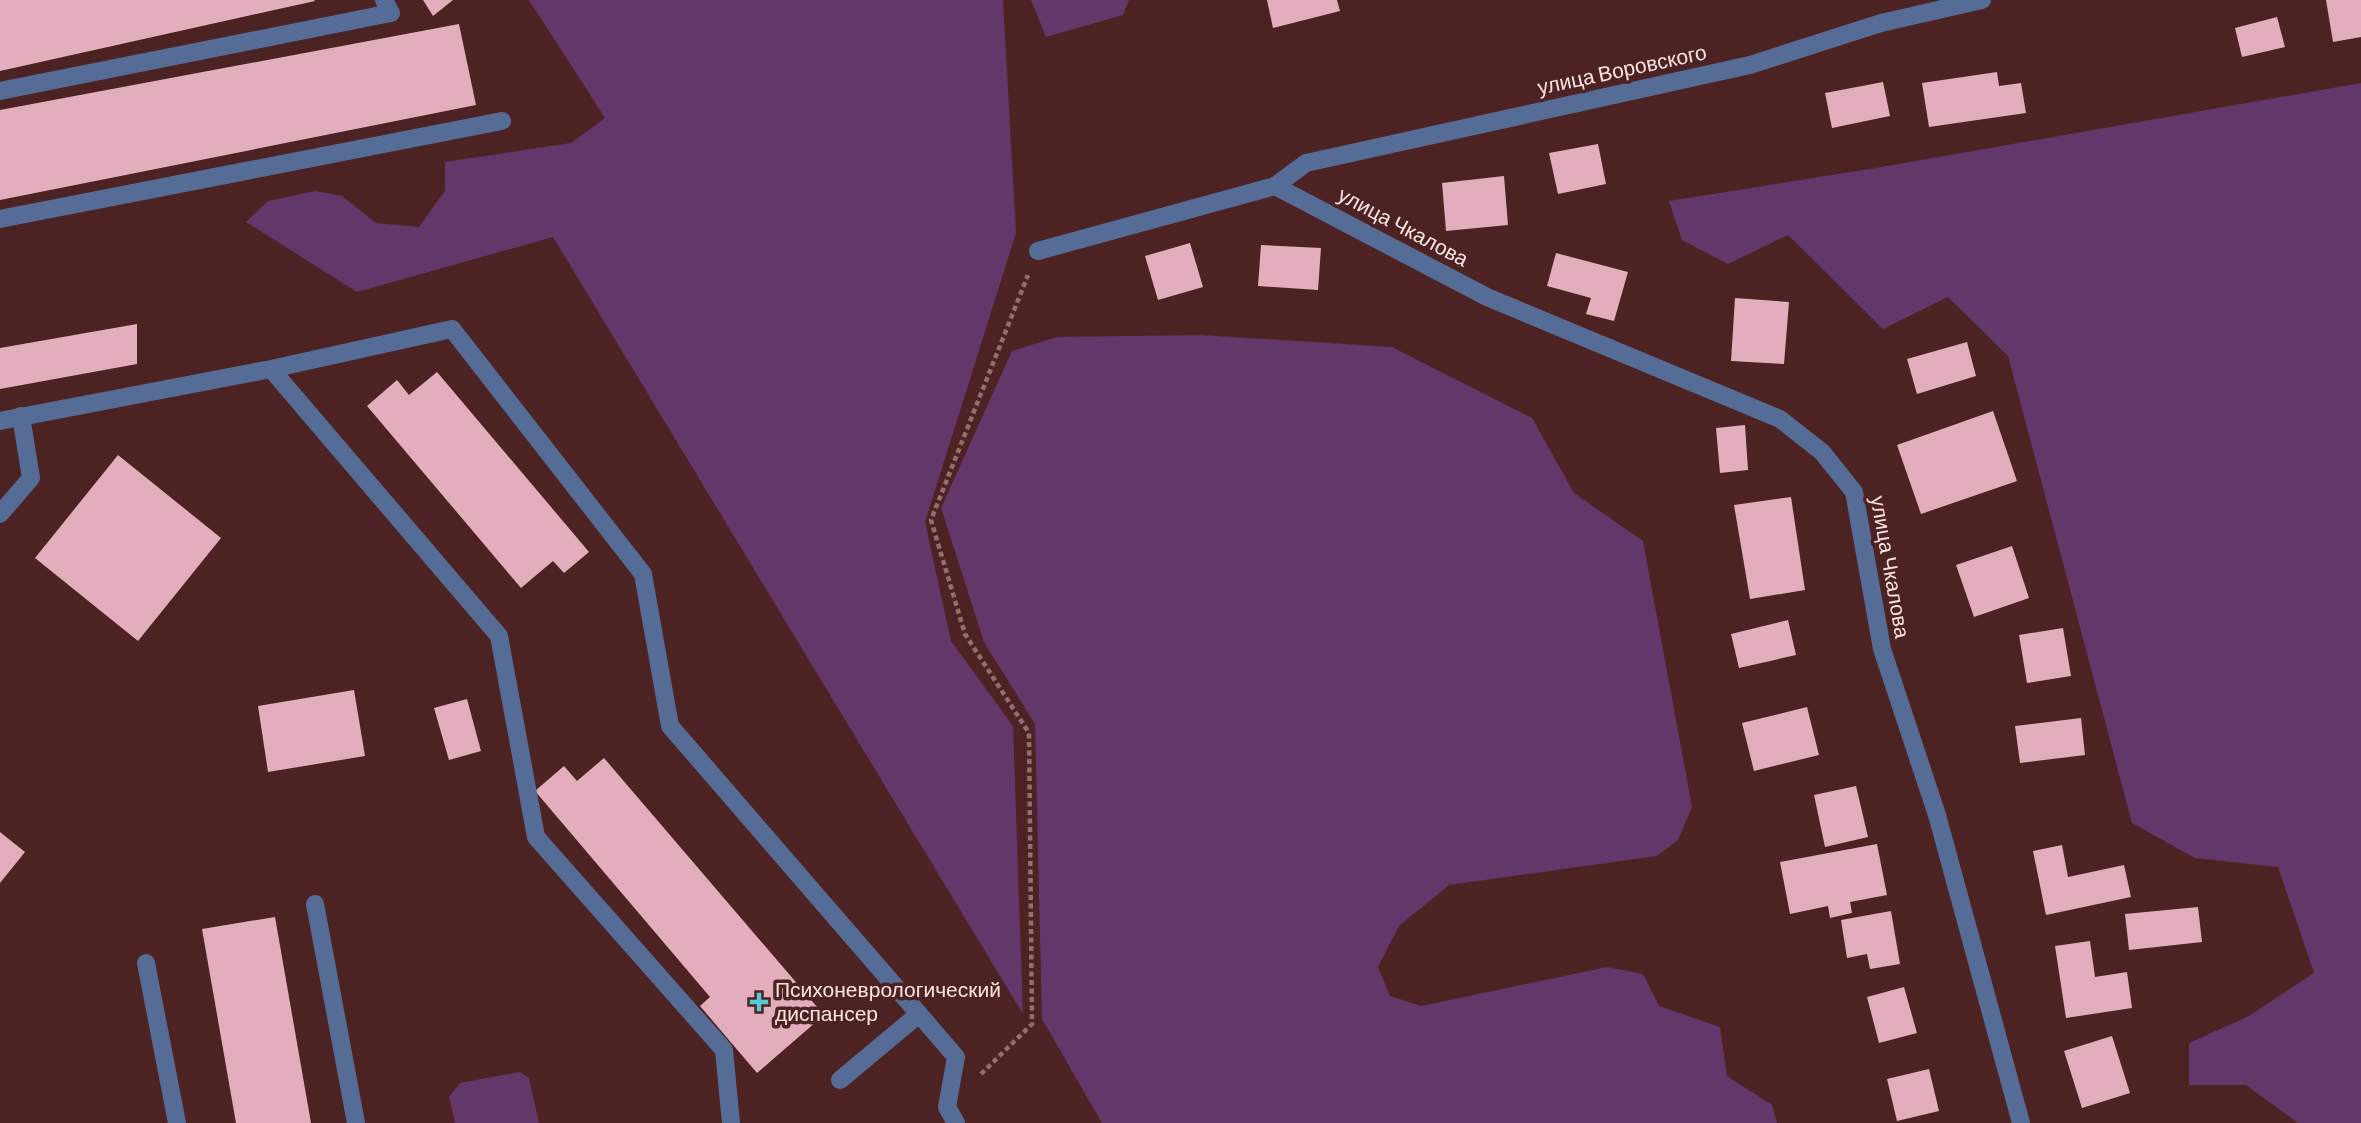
<svg xmlns="http://www.w3.org/2000/svg" width="2361" height="1123" font-family="Barlow,sans-serif">
<style>
.green{fill:#63376a}
.building{fill:#e3aebc}
.lines{fill:none;stroke-linecap:round;stroke-linejoin:round}
.path{stroke:#937070;stroke-width:4.5;stroke-dasharray:5 3.5;stroke-linecap:butt}
.lane{stroke:#556c96;stroke-width:18}
.street{stroke:#556c96;stroke-width:18}
.poi-dot{fill:#51ccd5;stroke:#4d2222;stroke-width:2.5}
.labels{text-anchor:middle;stroke-width:7;stroke-linejoin:round;paint-order:stroke}
.street-label{font-size:21px;fill:#fbe4e3;stroke:#4d2222}
.poi-label{font-size:21px;fill:#fbe4e3;stroke:#4d2222;text-anchor:start}
</style>
<rect width="100%" height="100%" fill="#4d2222"/>
<path class="green" d="M529,0H1003L1016,233L925,522L951,641L1013,726L1023,1014L553,237L357,292L246,222L268,201L315,191L342,196L376,223L419,227L445,191V162L571,143L605,118Z
M1031,0H1129L1123,15L1046,37Z
M2361,83V1123H2298L2246,1085H2189V1043L2249,1016L2314,973L2278,867L2195,858L2132,823L2008,356L1948,297L1883,329L1788,235L1728,264L1682,240L1669,201L1876,168Z
M1201,335L1392,347L1532,418L1574,493L1643,541L1692,807L1678,840L1657,856L1449,885L1399,926L1378,967L1390,996L1421,1006L1607,967L1643,974L1659,1006L1720,1027L1727,1076L1772,1105L1777,1123H1102L1042,1019L1035,724L984,642L941,508L1012,351L1057,337Z
M520,1072L529,1078L539,1123H455L449,1097L460,1083Z"/>
<path class="building" d="M0,0H314L315,1L0,71Z
M423,0H453L433,16Z
M1267,0H1337L1340,11L1273,28Z
M2326,0H2361V37L2333,42Z
M2277,17L2285,47L2242,57L2235,28Z
M459,24L476,105L0,200V110Z
M1997,72L1999,86L2021,83L2026,113L1929,127L1922,83Z
M1883,82L1890,116L1832,128L1825,93Z
M1598,144L1606,184L1558,194L1549,153Z
M1504,176L1508,225L1446,231L1442,183Z
M1190,243L1203,287L1158,300L1145,256Z
M1261,245L1321,248L1318,290L1258,286Z
M1556,253L1628,272L1614,321L1586,314L1591,298L1547,286Z
M1735,298L1789,302L1784,364L1731,361Z
M137,324V364L0,389V348Z
M1967,342L1976,376L1917,394L1907,359Z
M437,372L589,552L564,573L553,561L521,588L367,406L397,380L409,395Z
M1993,411L2017,481L1921,514L1897,445Z
M1745,425L1748,470L1720,473L1716,428Z
M118,455L221,538L138,641L35,558Z
M1791,497L1805,590L1750,599L1734,505Z
M2012,546L2029,598L1974,617L1956,565Z
M1788,620L1796,655L1739,668L1731,634Z
M2063,628L2071,676L2027,683L2019,635Z
M354,690L365,756L268,772L258,706Z
M467,699L481,751L449,760L434,708Z
M1807,707L1819,755L1754,771L1742,723Z
M2081,718L2085,755L2020,763L2015,726Z
M604,758L824,1015L757,1073L700,1006L710,997L535,791L564,766L577,781Z
M1856,786L1868,837L1825,847L1814,795Z
M0,832L25,852L0,883Z
M1877,844L1887,895L1850,902L1852,913L1830,918L1828,906L1790,914L1780,862Z
M2062,845L2068,877L2124,865L2131,897L2046,915L2033,851Z
M2198,907L2202,942L2129,950L2125,914Z
M1891,911L1900,964L1870,969L1867,954L1847,958L1841,920Z
M275,917L311,1123H236L202,929Z
M2090,941L2095,977L2127,972L2132,1008L2066,1018L2055,946Z
M1904,987L1917,1033L1879,1043L1867,997Z
M2112,1036L2130,1093L2082,1108L2064,1051Z
M1929,1069L1939,1111L1897,1121L1887,1079Z"/>
<g class="lines">
<path class="path" d="M981,1074L1032,1024L1029,733L965,634L931,520L1028,275"/>
<path class="lane" d="M0,91L391,13L384,0
M0,219L502,121
M1038,251L1275,186
M271,369L499,636L536,837L724,1050L731,1123
M0,421L271,369L452,329L643,574L670,726L919,1014L840,1080
M0,514L31,478L21,416
M315,904L356,1123
M146,963L177,1123
M919,1014L956,1057L947,1107L956,1123"/>
<path class="street" d="M1982,0L1881,23L1750,65L1306,163L1275,186L1487,297L1780,419L1822,452L1854,492L1882,649L1937,815L2021,1123"/>
</g>
<path class="poi-dot" d="M755.5 991.5h7v7h7v7h-7v7h-7v-7h-7v-7h7z"/>
<g class="labels">
<g class="street-label">
<text transform="translate(1622 70) rotate(-12)" y="7">улица Воровского</text>
<text transform="translate(1403 227) rotate(28)" y="7">улица Чкалова</text>
<text transform="translate(1890 567) rotate(80)" y="7">улица Чкалова</text>
</g>
<g class="poi-label">
<text x="775" y="997">Психоневрологический<tspan x="775" dy="24">диспансер</tspan></text>
</g>
</g>
</svg>
